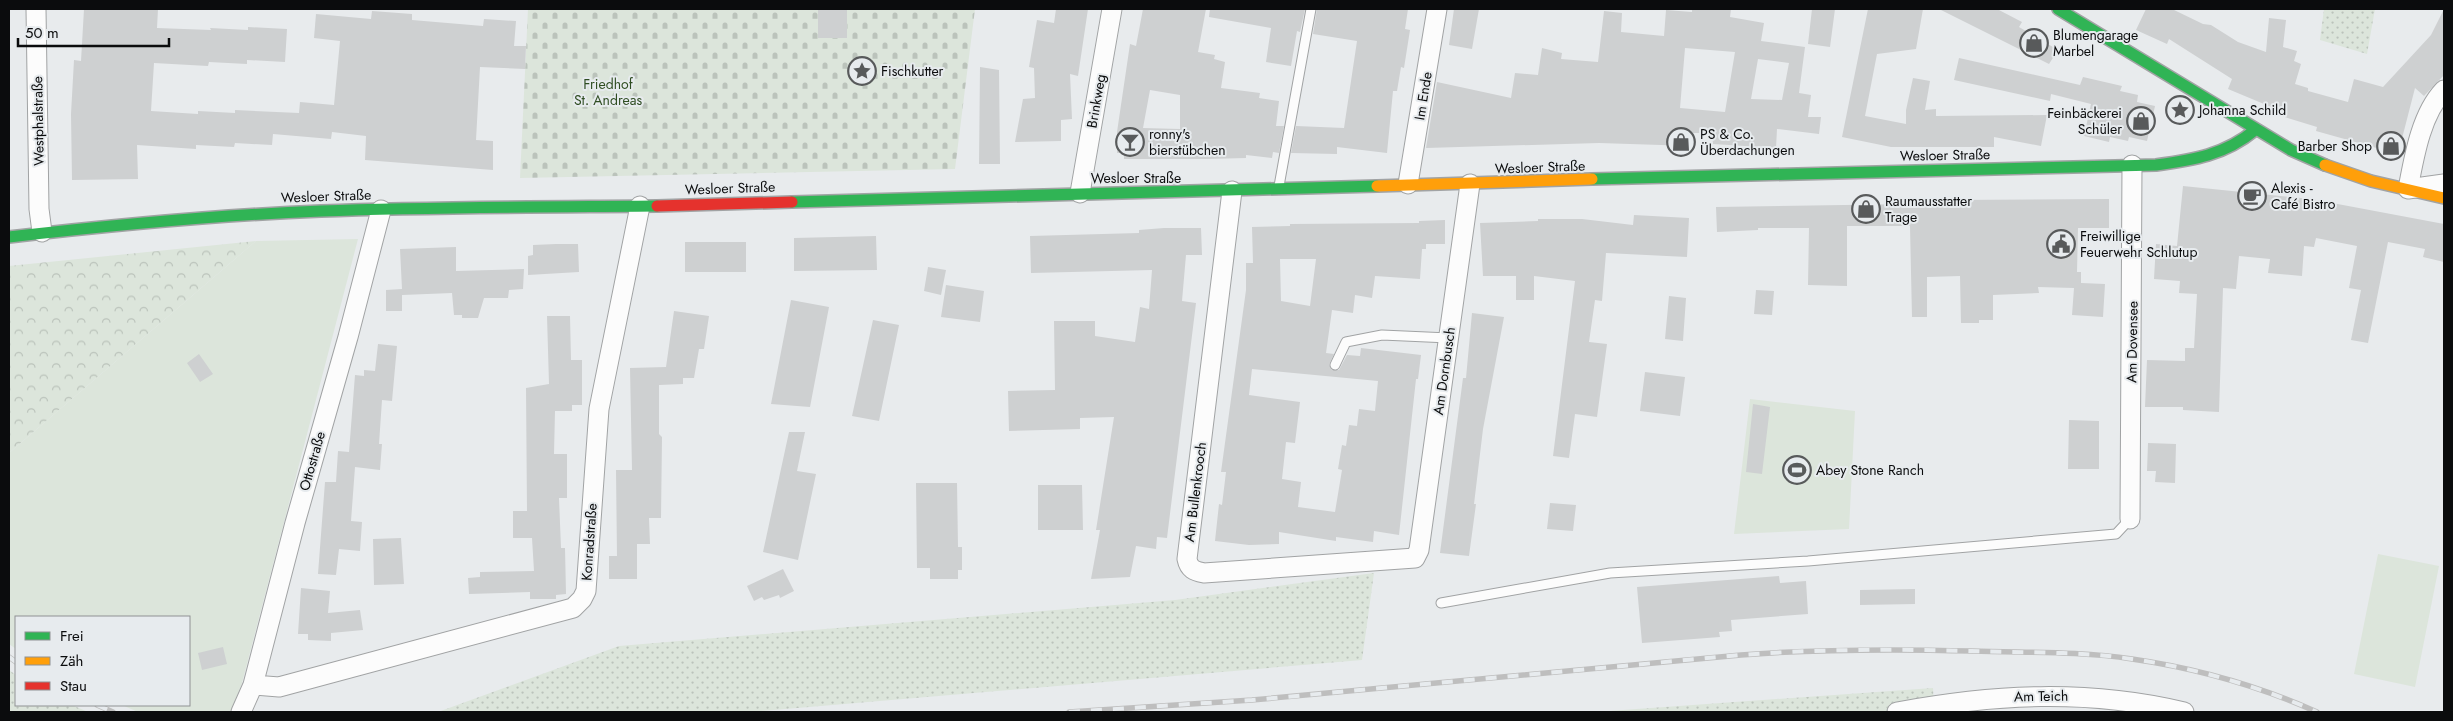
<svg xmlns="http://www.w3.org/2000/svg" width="2453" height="721" font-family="Jost,sans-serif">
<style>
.grass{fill:url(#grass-dots)}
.forest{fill:url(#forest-crowns)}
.cemetery{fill:url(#cemetery-stones)}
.garden{fill:#dce5db}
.building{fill:#ced0d1;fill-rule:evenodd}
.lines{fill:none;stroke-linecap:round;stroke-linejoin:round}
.lane-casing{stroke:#a1a3a4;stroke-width:11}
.street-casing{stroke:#a1a3a4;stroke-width:21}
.fast-casing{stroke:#a1a3a4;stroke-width:14}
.slow-casing{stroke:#a1a3a4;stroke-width:14}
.jam-casing{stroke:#a1a3a4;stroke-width:14}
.lane{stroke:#fcfcfc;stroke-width:9}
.street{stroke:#fcfcfc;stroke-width:19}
.fast{stroke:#30b455;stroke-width:11}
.slow{stroke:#ff9f0a;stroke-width:11}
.jam{stroke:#e5322d;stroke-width:11}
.rail-casing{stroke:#bebebe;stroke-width:5.5}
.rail{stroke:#e7ebee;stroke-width:4;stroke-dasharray:11;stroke-linecap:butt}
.labels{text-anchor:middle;stroke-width:4;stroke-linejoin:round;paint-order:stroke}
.poi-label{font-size:14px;fill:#0b0c0d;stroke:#e7ebee;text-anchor:start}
.park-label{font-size:14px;fill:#2f4d22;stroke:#e7ebee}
.street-label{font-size:14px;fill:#0b0c0d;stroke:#e7ebee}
</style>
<defs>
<pattern id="grass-dots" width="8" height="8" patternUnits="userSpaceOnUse" patternTransform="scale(1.25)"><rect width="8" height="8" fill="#dce5db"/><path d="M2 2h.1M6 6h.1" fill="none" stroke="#bbc3bb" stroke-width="1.8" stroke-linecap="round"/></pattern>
<pattern id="forest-crowns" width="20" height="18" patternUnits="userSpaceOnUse" patternTransform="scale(1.25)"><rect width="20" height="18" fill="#dce5db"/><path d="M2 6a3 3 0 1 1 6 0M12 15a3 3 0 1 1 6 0" fill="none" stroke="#bbc3bb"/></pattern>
<pattern id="cemetery-stones" width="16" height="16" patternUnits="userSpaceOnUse" patternTransform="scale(1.25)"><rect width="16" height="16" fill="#dce5db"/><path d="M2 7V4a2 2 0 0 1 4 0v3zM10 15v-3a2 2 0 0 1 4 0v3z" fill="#bbc3bb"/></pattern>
</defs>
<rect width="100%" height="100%" fill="#e8ebed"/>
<path class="grass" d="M2324,9H2375L2367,54L2320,40Z
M1374,573L1362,660L750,712H438L619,646L1175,600Z
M9,670L16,675V705H72L88,712H9Z
M1933,688L1934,705L1897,712H1595Z"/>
<path class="forest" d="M256,241L9,453V266Z"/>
<path class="cemetery" d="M528,9H975L955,169L520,178Z"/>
<path class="garden" d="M358,239L242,683L231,712H138L122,705H189V617H16V649L9,644V453L256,241Z
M1750,399L1855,411L1849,529L1734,534Z
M2378,554L2439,566L2415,687L2354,674Z"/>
<path class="building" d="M84,9H158L157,28L211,30L210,28L248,30V27L287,29L285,62L247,60V64L209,62L208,66L154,63L151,111L198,114V111L235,113V110L299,113L300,102L334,105L340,41L314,38L316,14L371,19L372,11L412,14V20L483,26L484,19L516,21L514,46H526L525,69L480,67L476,140L493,141V170L365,160L366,136L332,132L331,139L273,134L272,145L235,143L234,147L196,145V149L137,145L138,179L72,180L71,114L74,60L81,61Z
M818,9H847V38H818Z
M1056,9H1088L1078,76L1070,74L1072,119L1061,120V141L1015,142L1023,99L1035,98L1034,68L1029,67L1037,20L1054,23Z
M1143,9H1206L1198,52L1215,55L1214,59L1225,62L1221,88L1260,93L1259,98L1279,101L1276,126H1284L1279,153L1273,152L1272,158L1246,155V158L1208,159H1124V153H1117V132L1130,44L1136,46ZM1150,90L1180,95V129L1143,128Z
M1210,9H1305L1300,32L1297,31L1291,66L1266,62L1271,28L1209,17Z
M1317,9H1408L1405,29L1410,30L1404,68L1401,67L1397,91H1393L1387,153L1337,147V154L1291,153L1296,126L1344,128L1357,41L1313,34Z
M1454,9H1479L1472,49L1449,45Z
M1692,9H1731L1730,17L1764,23L1761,41L1805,47L1799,93L1811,95L1808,117H1821L1819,134L1777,129L1776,148L1713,144L1712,133H1693L1692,146L1599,143L1426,148L1437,82L1511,98L1515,73L1538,75L1542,48L1562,53L1561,59L1598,62L1604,11L1622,13L1621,32L1664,36L1666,10L1692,12ZM1685,48L1735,52L1725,112L1680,108ZM1758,59L1789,63L1782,100L1751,99Z
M1812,9H1835L1830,47L1808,44Z
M1868,9H1923L1916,49L1877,54L1865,116L1906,124V110L1913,78L1930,81L1925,110L1936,109V116L2047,115L2041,146L1994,137V147H1891L1842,137Z
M1939,9H1997L2022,22L2019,27L2058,50L2049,64Z
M2146,9H2172L2203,24L2211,25L2238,42L2266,52L2269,18L2286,20L2283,47L2297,51L2294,61L2301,64L2295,84L2308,88V91L2348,102L2354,79L2383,87L2431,35L2444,9V75L2424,96L2415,88L2398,154L2316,131L2317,127L2262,110L2264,104L2228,89L2232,79L2169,39L2167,44L2136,30Z
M1959,58L2080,85L2083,77L2122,86L2120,91L2138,95L2137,102L2155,106L2147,141L2129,137L2128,141L2110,137L2109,142L2084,136L2091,104L2051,94L2050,101L1954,80Z
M980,67L999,70L1000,164H979Z
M2183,186L2311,199L2444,224V262L2423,257L2425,249L2388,242L2368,343L2351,340L2361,290L2349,288L2357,246L2316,238L2314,247L2304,246L2302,276L2268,273L2270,259L2239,256L2236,289L2223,288L2219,412L2183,410V407H2145L2147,360L2185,361V348H2194L2197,294L2179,293L2180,281L2154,279L2156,244L2177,246Z
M2109,199V228H2078L2077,272H2081V283L2105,284L2103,317L2072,315L2074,288L2038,287L2039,293L1993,295V320H1979V323H1961L1960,276L1927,277V317H1912L1910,226H1847V286L1808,285L1809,228H1758V230L1717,232L1716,207L1910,204L1949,203V200Z
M1634,215L1689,218L1687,257L1606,253L1602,301L1595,300L1589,342L1607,344L1597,417L1575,414L1569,458L1553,456L1575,281L1534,276V300H1516V276H1483L1480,223L1538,221V219H1582L1633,225Z
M1445,220V244H1426V249H1422L1420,279L1375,276L1372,298L1355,295L1353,313L1332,310L1326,353L1334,354L1329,365L1332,370H1339L1347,355L1360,356L1361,348L1421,355L1418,379H1416L1399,535L1374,531L1373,542L1336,537V541L1279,532V544L1249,545L1215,541L1219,504L1222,505L1226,472H1221L1246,290V263H1253L1252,227L1290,226V224L1419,223V221ZM1280,259H1316L1310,306L1281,301ZM1252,369L1378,381L1375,411L1359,409L1357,426L1349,425L1346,446L1342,445L1338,469L1342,470L1335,512L1298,507L1301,482L1282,479L1286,442L1295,443L1300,402L1249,395Z
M1164,228H1201L1202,255H1186L1182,301L1196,303L1167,538L1157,537L1156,549L1136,546L1130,577L1091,579L1100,530H1096L1114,417L1080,418V429L1009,431L1008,391L1055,390L1054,321H1095V336L1135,342L1140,307L1149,309L1152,270L1031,273L1030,236L1139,233V230Z
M876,236L877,270L794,271V238Z
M685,242H746V272H685Z
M556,244H578L579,272L528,275V256L533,255V245Z
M456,247V271L524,269L523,289L509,290L508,298H484L478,318H462V315H454L452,293L402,295V290V311H386V290L402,289L400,249Z
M928,267L946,270L941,295L924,291Z
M946,285L984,291L980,322L941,317Z
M1756,290L1774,291L1772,315L1754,314Z
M1669,296L1686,298L1683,341L1665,339Z
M791,300L829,307L810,407L771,404Z
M674,311L709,316L704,349H699L694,378H683V384L659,385V434L662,437L661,518H649L650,544H637V579H609V556H617L616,470H632L630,368L666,367Z
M1472,313L1504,317L1483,429L1474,504H1476L1469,556L1440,553L1463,378H1466Z
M547,316H570L571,360H582V405H572V411H555L554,454H567V498H559L561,548H565L566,594L556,595V599H530V592L469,594L468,578L480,577V572L534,571L532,538H513V511H527L526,388L549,384Z
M873,320L899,325L879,421L852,416Z
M378,344L397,346L392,401L382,400L379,444H382L380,470L355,467L351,521L362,522L360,551L339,549L336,575L318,574L325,482H336L338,451L349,452L355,375L364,376V370L375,371Z
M199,354L213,374L200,382L187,363Z
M1645,372L1685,377L1680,416L1640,411Z
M1753,404L1770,407L1762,474L1746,472Z
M2069,420L2099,421V469H2068Z
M789,432H805L797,471L816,474L798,560L763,552Z
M2148,443L2176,444L2175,483L2155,482L2156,471H2147Z
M916,483H957L958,547H962V570H958V579H930V568H917Z
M1038,485H1082L1083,530H1038Z
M1550,503L1576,505L1573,531L1547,529Z
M401,538L404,584L374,585L373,539Z
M783,569L794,591L780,598L779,595L764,600L762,597L754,601L747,586Z
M1779,576L1780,583L1806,581L1808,614L1731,620L1732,631L1719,632L1720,637L1642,643L1637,587Z
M301,588L330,591L328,613L360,610L363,630L331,633V641L308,640V634H298Z
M1915,589V604L1860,605V590Z
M223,647L227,664L202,670L198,653Z"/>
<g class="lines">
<defs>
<path id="lane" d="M1279,186L1311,9
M1335,365L1346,342L1382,335L1449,338
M1441,603L1610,573L1808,561L2116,534L2130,519"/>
<path id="street" d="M36,9L39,209L42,232
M2444,90C2421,114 2414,157 2408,189L2444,184
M1408,184L1437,9
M1232,191L1187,559C1189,569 1194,571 1204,573L1415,558L1419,550L1470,184
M1080,193L1112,9
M2130,519L2132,165
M253,685L279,687L573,608L582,599L586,591L599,409L640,206
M241,712L253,685L295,523L348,337L381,210
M1897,712C1995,694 2087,689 2184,712"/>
<path id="fast" d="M2058,9L2291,150L2325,165
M1592,179L2156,165C2193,160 2225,155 2255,130
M792,202L1377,186
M9,237C113,225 217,215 321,211C433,207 545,207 657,206"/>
<path id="slow" d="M2325,165L2371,181L2444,198
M1377,186L1592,179"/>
<path id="jam" d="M657,206L792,202"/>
</defs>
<use href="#lane" class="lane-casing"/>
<use href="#street" class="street-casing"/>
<use href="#fast" class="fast-casing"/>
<use href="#slow" class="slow-casing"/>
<use href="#jam" class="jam-casing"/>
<use href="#lane" class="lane"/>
<use href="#street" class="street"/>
<use href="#fast" class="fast"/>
<use href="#slow" class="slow"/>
<use href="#jam" class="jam"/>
<defs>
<path id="rail" d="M9,657L16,662
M97,705L113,712
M1069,712L1252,700L1741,655C1818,649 1895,649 1972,651C2025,653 2079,651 2132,659C2195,668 2259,686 2317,712"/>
</defs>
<use href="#rail" class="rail-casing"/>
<use href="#rail" class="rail"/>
</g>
<defs>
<symbol id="shop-ring" viewBox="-11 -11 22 22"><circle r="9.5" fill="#e7ebee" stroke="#585a5b" stroke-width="1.5"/><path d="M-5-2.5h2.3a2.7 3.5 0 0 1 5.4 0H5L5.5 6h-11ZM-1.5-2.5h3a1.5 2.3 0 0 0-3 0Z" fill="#585a5b"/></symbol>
<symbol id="sight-ring" viewBox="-11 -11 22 22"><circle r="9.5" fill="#e7ebee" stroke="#585a5b" stroke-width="1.5"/><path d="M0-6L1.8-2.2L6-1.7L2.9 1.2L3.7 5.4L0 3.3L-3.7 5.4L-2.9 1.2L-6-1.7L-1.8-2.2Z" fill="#585a5b"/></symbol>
<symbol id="bar-ring" viewBox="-11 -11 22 22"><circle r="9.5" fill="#e7ebee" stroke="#585a5b" stroke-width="1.5"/><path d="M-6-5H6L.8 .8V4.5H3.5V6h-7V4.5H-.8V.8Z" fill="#585a5b"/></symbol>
<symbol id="cafe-ring" viewBox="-11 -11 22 22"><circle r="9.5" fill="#e7ebee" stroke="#585a5b" stroke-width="1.5"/><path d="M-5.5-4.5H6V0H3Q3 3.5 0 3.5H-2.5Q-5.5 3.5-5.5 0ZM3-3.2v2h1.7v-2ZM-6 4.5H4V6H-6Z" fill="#585a5b"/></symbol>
<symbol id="civic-ring" viewBox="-11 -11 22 22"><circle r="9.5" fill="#e7ebee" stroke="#585a5b" stroke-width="1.5"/><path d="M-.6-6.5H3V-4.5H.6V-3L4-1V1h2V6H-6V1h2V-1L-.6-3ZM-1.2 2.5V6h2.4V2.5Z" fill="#585a5b"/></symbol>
<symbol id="stadium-ring" viewBox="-11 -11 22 22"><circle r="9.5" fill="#e7ebee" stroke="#585a5b" stroke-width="1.5"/><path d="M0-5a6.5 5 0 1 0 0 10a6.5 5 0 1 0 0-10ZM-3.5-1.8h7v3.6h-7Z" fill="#585a5b"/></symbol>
</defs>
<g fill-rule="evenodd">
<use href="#shop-ring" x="2018" y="27" width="32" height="32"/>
<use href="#sight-ring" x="846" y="55" width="32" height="32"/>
<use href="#sight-ring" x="2164" y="94" width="32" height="32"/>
<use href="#shop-ring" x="2125" y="105" width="32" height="32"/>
<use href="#bar-ring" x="1114" y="126" width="32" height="32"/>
<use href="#shop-ring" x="1665" y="126" width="32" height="32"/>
<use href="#shop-ring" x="2375" y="130" width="32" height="32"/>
<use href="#cafe-ring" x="2236" y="180" width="32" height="32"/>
<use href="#shop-ring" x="1850" y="193" width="32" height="32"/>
<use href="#civic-ring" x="2045" y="228" width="32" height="32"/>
<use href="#stadium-ring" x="1781" y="454" width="32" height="32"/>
</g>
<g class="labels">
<g class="poi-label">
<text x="2053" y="40">Blumengarage<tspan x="2053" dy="16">Marbel</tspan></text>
<text x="881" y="76">Fischkutter</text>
<text x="2199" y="115">Johanna Schild</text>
<text x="2122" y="118" text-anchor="end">Feinbäckerei<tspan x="2122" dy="16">Schüler</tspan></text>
<text x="1149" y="139">ronny's<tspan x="1149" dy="16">bierstübchen</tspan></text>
<text x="1700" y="139">PS &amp; Co.<tspan x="1700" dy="16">Überdachungen</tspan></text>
<text x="2372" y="151" text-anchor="end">Barber Shop</text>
<text x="2271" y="193">Alexis -<tspan x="2271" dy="16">Café Bistro</tspan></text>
<text x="1885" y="206">Raumausstatter<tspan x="1885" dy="16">Trage</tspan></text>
<text x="2080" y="241">Freiwillige<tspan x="2080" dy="16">Feuerwehr Schlutup</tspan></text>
<text x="1816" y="475">Abey Stone Ranch</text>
</g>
<g class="park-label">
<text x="608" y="89">Friedhof<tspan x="608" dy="16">St. Andreas</tspan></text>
</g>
<g class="street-label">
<text transform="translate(1423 96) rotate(-81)" y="5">Im Ende</text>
<text transform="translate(1096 101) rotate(-80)" y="5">Brinkweg</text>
<text transform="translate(38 121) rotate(-91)" y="5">Westphalstraße</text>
<text transform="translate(1945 155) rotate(-1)" y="5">Wesloer Straße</text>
<text transform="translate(1540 167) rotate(-2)" y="5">Wesloer Straße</text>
<text x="1136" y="183">Wesloer Straße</text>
<text transform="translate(730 188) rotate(-2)" y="5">Wesloer Straße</text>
<text transform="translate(326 196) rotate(-2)" y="5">Wesloer Straße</text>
<text transform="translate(2132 342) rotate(-89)" y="5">Am Dovensee</text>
<text transform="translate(1444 371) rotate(-82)" y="5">Am Dornbusch</text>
<text transform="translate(312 461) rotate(-74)" y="5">Ottostraße</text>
<text transform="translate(1195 492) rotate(-83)" y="5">Am Bullenkrooch</text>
<text transform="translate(589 542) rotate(-86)" y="5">Konradstraße</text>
<text transform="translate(2041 696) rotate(-1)" y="5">Am Teich</text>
</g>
</g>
<rect width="2453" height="721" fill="none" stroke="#0b0c0d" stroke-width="20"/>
<rect x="15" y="616" width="175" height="90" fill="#e7ebee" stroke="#8f9294"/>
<rect x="25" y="632" width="25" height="8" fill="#30b455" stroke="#8f9294"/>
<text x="60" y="641" font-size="15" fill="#0b0c0d">Frei</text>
<rect x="25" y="657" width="25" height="8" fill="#ff9f0a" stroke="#8f9294"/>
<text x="60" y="666" font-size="15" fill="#0b0c0d">Zäh</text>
<rect x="25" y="682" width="25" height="8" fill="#e5322d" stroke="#8f9294"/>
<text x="60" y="691" font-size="15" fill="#0b0c0d">Stau</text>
<path d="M18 38v8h151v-8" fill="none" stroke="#0b0c0d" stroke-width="2.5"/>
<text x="25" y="38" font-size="15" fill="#0b0c0d" stroke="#e7ebee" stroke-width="4" paint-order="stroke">50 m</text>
</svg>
